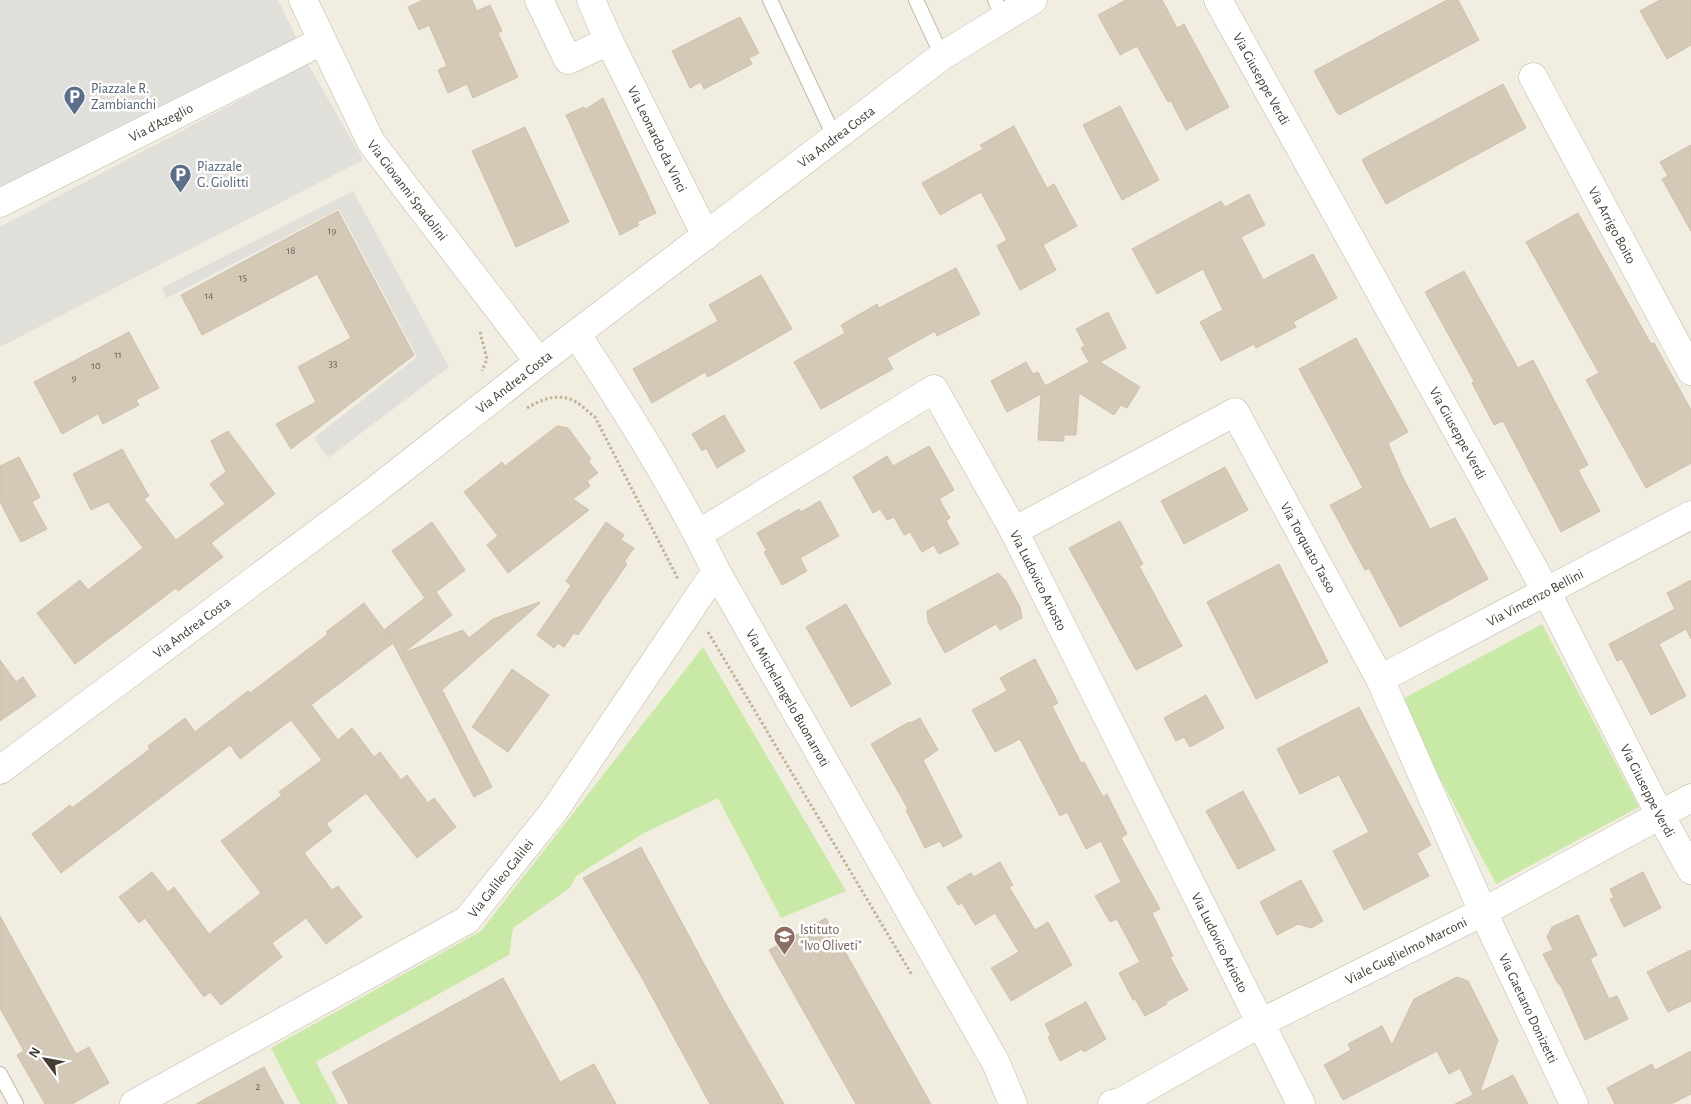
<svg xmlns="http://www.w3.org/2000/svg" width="1691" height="1104" font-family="'Alegreya Sans',sans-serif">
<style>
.green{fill:#c9eaa6}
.parking{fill:#e1dfda}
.building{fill:#d3c9b6;stroke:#cfc1a9}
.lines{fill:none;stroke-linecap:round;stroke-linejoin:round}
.lane-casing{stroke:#c0b8a6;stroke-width:16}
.street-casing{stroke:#c0b8a6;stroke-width:29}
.path{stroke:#c0b294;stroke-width:3;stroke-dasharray:2.5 2.5;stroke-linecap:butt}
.lane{stroke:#fff;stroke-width:14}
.street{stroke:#fff;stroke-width:28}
.labels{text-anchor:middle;stroke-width:5;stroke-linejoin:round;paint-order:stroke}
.number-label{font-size:11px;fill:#676053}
.street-label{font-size:14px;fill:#433d32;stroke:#fff}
.service-label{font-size:14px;fill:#4e5e75;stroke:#fff;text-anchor:start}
.education-label{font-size:14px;fill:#785e54;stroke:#fff;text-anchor:start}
</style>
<rect width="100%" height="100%" fill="#f2ede1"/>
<path class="green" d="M1542,624L1639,807L1496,884L1399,701Z
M703,647L846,891L781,918L718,798L644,833L576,876L570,888L513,928L509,955L316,1062L338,1104H300L271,1048L481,931Z"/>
<path class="parking" d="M0,0H278L298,41L0,190Z
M308,64L363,160L0,347V227Z
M353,191L449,367L328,458L314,438L417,357L339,209L167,298L162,288Z"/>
<path class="building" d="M423,0H472L477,11L490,5L502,31L498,33L518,77L473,98L467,84L448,93L438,70L447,66L429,25L419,30L408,7Z
M1126,0H1162L1177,28L1184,24L1229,107L1186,130L1171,101L1168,102L1137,46L1120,55L1098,15Z
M1447,0H1458L1479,40L1339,115L1337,113L1314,71Z
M1660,0H1691V45L1667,59L1640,11Z
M740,17L759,53L749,58L752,64L704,89L701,82L690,88L672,51Z
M1503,84L1526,128L1386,204L1363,162V159Z
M603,98L656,213L637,222L639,225L620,235L566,115L584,107L586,109Z
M1120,106L1159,180L1122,200L1083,125Z
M1014,126L1047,188L1054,184L1077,226L1043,245L1056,270L1020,290L997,246L1007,240L981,192L940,215L922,183L983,149L980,145Z
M525,127L569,222L516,247L472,151Z
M1691,145V231L1662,179L1668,176L1660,162Z
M1249,194L1265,225L1241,237L1263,280L1313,254L1337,298L1293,322L1296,327L1256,348L1254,344L1221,361L1200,322L1223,310L1203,269L1157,294L1132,249L1221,201L1225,207Z
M338,211L414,355L291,449L276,424L316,402L298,367L351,338L317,274L202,335L181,295Z
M1578,213L1651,344L1654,343L1691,410V463L1646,488L1586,380L1599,373L1526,242Z
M956,268L980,314L937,336L935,331L887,358L893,369L821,409L794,362L845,333L841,325L877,304L879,308Z
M1464,271L1518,368L1533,360L1588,465L1578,470L1600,511L1561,532L1503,421L1494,425L1472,383L1474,381L1425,292Z
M761,275L792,329L708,377L705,372L652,403L633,369L718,321L709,305Z
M1108,312L1126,348L1100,362L1140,387L1127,408L1121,405L1114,415L1079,393L1076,435H1064V441L1038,440L1041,394L1007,412L991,381L1026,362L1033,374L1038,372L1045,386L1089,362L1081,348L1085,346L1076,329Z
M129,332L159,388L136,400L139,405L103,424L98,414L62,434L34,382Z
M1356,338L1408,432L1388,443L1402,476L1430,529L1455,518L1488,579L1400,627L1369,568L1365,570L1330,505L1363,488L1299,369Z
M724,415L745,451L717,468L706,448L702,451L692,434Z
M557,426L568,428L591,459L588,461L598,473L587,481L590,486L573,499L589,510L508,573L487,545L498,536L464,492L502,462L505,466Z
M228,431L275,494L211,543L223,557L178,591L176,588L75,664L37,613L80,580L88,590L143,548L108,502L91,510L73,474L122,449L149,496L144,499L176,540L225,504L210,484L226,472L211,441Z
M929,446L954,490L939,499L950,518L946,521L959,544L939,554L934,545L922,552L910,532L904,535L894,517L887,520L880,509L873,513L853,477L887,456L893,466Z
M19,457L40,497L32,502L47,529L21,542L0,502V466Z
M1225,467L1248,510L1184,544L1161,501Z
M820,501L839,536L800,558L807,571L782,585L764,552L767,551L757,533L799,509L801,512Z
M1120,521L1143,564L1139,566L1182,646L1136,670L1069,548Z
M432,522L465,570L436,592L452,615L403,653L463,630L469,638L493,619L539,602L540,603L442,690L492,787L474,797L393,643L311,705L338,740L352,728L374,757L380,752L401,780L407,775L428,803L434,798L456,827L417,858L366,793L326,824L332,831L304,853L332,890L338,886L362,917L326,944L306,918L272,943L282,957L221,1005L210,992L204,997L145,918L139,923L119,897L152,872L168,892L174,887L209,934L261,893L221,841L282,795L279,792L322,760L291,720L240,759L230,745L61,873L32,834L70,805L72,808L150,749L148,746L185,718L195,732L248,691L250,693L328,634L326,632L364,603L391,639L385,629L425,598L392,551Z
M606,522L624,535L621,540L634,548L624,562L627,564L578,635L574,633L564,647L558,643L554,648L537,635L571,586L566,581Z
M1279,564L1328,662L1256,699L1207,602Z
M998,573L1006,581L1020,607L1022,618L1000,630L996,624L945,653L928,622L927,611Z
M1691,580V639L1686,629L1659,644L1686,696L1651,715L1622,659L1617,661L1609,644L1675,609L1667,593Z
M846,604L891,684L851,707L806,627Z
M1035,659L1058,703L1052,706L1081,763L1084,762L1103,797L1107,794L1127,834L1121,838L1160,909L1152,913L1173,956L1170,957L1188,990L1166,1002L1167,1004L1145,1016L1135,999L1133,1000L1119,973L1140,962L1117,919L1110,922L1095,896L1121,882L1101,841L1086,849L1067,812L1060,816L1020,739L995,752L972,710L1007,691L1000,678Z
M0,660L16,682L23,677L36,696L0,721Z
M512,669L549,695L508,752L472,727Z
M1206,695L1224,728L1190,747L1184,737L1176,741L1164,718Z
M1359,707L1431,845L1417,853L1429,876L1364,910L1333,851L1369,832L1339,775L1300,794L1277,749Z
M920,718L938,750L923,760L962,837L943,847L940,841L925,848L906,810L908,809L871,744L909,722L910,723Z
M1243,791L1275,850L1238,869L1206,811Z
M641,847L724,1001L784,1104H710L642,978L583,878Z
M1000,862L1013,885L1009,887L1035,930L1048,922L1072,965L1011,1001L991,968L1019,952L995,913L975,925L962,903L958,905L947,887L971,873L974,877Z
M1643,872L1661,908L1624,927L1610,899L1614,898L1610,889Z
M1301,880L1323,921L1311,928L1298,924L1277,935L1260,902Z
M1578,915L1597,955L1590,959L1609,999L1617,996L1628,1019L1585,1040L1560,984H1558L1543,954L1553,950L1547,937L1552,927Z
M0,916L76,1054L89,1047L109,1083L72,1104H45L17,1055L24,1051L0,1008Z
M826,918L931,1104H856L769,950Z
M1691,950V1001L1668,1012L1647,972Z
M1457,977L1468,981L1498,1040L1480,1092L1513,1075L1528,1104H1455L1473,1095L1460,1068L1449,1074L1437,1051L1343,1100L1324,1065L1351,1050L1348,1044L1382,1026L1392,1045L1414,999Z
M503,978L560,1082L594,1064L616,1104H349L332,1072Z
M1086,1002L1106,1039L1084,1052L1082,1049L1060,1061L1048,1037L1051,1036L1045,1024Z
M1691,1051V1094L1671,1104H1615L1607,1088L1652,1064L1655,1070Z
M264,1067L284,1104H196Z"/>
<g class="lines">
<defs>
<path id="lane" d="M770,0L835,138
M916,0L942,56
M995,0L1004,18
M0,1074L16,1104"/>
<g id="street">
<path id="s1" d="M303,0L371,142L539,362"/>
<path d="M539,0L568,60L609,41"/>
<path id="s2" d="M591,0L609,41L706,236"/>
<path id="s3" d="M1218,0L1546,591L1660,815L1691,870"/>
<path id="s4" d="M1533,77L1691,371"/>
<path id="s5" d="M0,203L322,41"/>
<path id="s6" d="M577,335C627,411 676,489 716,571L996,1063L1013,1104"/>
<path id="s7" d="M1014,531L1235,412L1380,679L1483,912L1574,1104"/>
<path id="s8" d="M698,534L934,389L1014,531L1301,1104"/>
<path id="s9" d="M1380,679L1691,515"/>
<path id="s10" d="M0,770L369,495L539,362L942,56L1033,0"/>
<path id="s11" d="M134,1104L467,920L554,811L716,571"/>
<path id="s12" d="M1112,1104L1121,1102L1260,1023L1483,912L1691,798"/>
</g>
</defs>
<use href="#lane" class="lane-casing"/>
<use href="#street" class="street-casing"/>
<path class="path" d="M480,332L487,359L482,371
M527,408C541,400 556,393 572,400C580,403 588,412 595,417L678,579
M708,632L912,975"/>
<use href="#lane" class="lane"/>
<use href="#street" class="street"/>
</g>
<defs>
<symbol id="parking-pin" viewBox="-11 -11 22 30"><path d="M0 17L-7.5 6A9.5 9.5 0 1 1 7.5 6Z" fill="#5c6f8a" stroke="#fff"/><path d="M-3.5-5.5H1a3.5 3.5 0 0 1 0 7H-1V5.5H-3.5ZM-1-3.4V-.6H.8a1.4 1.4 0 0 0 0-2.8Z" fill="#fff"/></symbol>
<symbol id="school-pin" viewBox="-11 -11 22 30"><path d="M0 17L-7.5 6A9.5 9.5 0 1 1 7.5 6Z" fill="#8d6e63" stroke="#fff"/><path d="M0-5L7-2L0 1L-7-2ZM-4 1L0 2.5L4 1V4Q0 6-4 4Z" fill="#fff"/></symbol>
</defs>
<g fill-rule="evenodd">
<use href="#parking-pin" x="62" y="84" width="25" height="34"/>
<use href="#parking-pin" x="168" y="162" width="25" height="34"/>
<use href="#school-pin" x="772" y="924" width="25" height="34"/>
</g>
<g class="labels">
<g class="number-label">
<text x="332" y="234">19</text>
<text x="291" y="254">18</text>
<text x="243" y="281">15</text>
<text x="209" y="299">14</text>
<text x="118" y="358">11</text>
<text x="333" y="367">33</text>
<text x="96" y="369">10</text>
<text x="74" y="381">9</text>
<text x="258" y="1090">2</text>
</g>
<g class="street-label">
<text dy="5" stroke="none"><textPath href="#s3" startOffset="90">Via Giuseppe Verdi</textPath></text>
<text dy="5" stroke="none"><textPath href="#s5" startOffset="180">Via d'Azeglio</textPath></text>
<text dy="5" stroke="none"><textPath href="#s10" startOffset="1049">Via Andrea Costa</textPath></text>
<text dy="5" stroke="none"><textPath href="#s2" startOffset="154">Via Leonardo da Vinci</textPath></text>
<text dy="5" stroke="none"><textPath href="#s1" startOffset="218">Via Giovanni Spadolini</textPath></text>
<text dy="5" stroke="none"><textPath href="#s4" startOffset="168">Via Arrigo Boito</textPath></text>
<text dy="5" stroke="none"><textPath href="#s10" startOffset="644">Via Andrea Costa</textPath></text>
<text dy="5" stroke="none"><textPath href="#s3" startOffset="495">Via Giuseppe Verdi</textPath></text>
<text dy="5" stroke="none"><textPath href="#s7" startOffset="405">Via Torquato Tasso</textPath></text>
<text dy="5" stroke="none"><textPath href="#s8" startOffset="495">Via Ludovico Ariosto</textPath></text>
<text dy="5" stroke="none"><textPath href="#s9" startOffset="175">Via Vincenzo Bellini</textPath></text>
<text dy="5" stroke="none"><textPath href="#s10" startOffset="239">Via Andrea Costa</textPath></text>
<text dy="5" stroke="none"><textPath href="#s6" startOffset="420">Via Michelangelo Buonarroti</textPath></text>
<text dy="5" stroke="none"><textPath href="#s3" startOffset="900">Via Giuseppe Verdi</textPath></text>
<text dy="5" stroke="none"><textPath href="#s11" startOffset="434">Via Galileo Galilei</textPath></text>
<text dy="5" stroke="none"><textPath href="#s8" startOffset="900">Via Ludovico Ariosto</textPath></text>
<text dy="5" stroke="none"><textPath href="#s12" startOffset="332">Viale Guglielmo Marconi</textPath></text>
<text dy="5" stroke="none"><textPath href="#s7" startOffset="916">Via Gaetano Donizetti</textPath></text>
</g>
<g class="service-label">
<text x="91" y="93">Piazzale R.<tspan x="91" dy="16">Zambianchi</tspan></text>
<text x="197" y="171">Piazzale<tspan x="197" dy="16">G. Giolitti</tspan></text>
</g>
<g class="education-label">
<text x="800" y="934">Istituto<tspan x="800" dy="16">"Ivo Oliveti"</tspan></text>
</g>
</g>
<g transform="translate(45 1059) rotate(302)" stroke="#ffffff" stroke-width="4" paint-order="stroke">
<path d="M0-4L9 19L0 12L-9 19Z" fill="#433d32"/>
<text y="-8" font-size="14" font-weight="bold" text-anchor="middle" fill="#433d32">N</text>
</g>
</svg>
